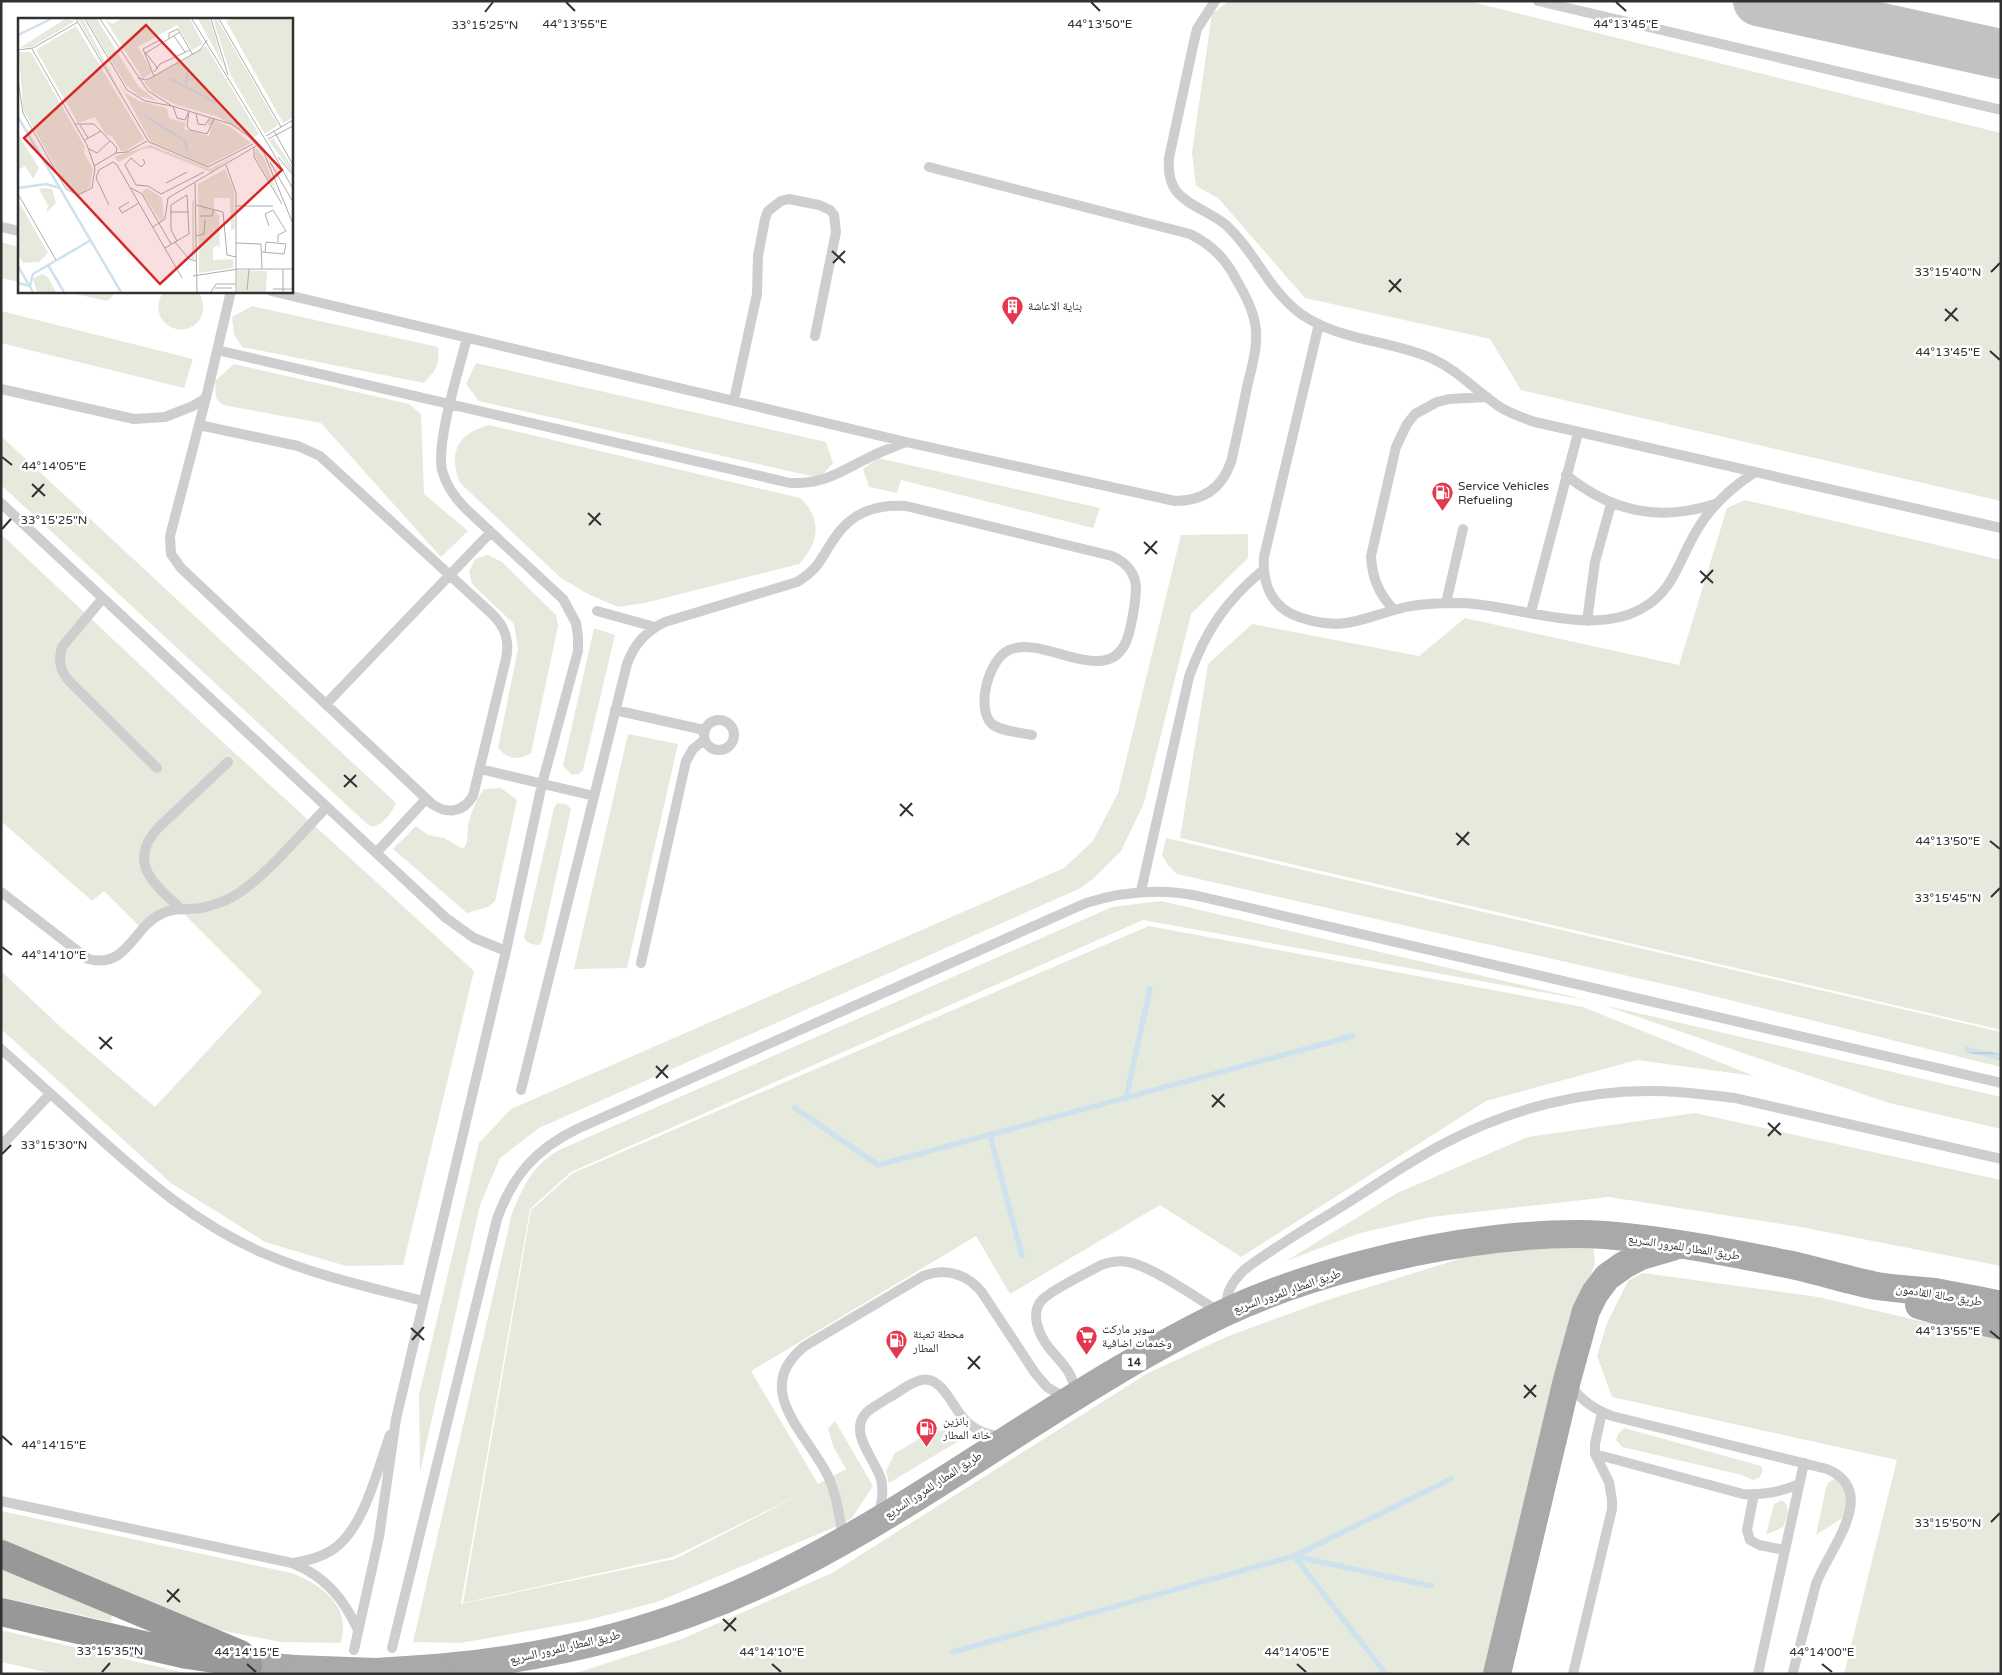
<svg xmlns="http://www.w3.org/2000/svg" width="2002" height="1675" font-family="'Varela Round','Noto Naskh Arabic',sans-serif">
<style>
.grass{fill:#e5eadd}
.water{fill:url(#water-rules)}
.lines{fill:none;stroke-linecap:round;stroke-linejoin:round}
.stream{stroke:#cde2ec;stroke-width:5.5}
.taxiway{stroke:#c2c2c2;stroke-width:50}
.service{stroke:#cecece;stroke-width:10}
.primary{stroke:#a9a9a9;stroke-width:28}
.motorway{stroke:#989898;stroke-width:28}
.primary-bridge{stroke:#a9a9a9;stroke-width:28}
.ticks{fill:none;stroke:#313131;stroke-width:2}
.labels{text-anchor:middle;stroke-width:5;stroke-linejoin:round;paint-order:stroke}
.shield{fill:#fff;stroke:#6f6f6f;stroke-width:1}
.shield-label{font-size:11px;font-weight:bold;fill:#313131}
.poi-label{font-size:12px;fill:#313131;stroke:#fff;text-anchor:start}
.street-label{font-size:12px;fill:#313131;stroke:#fff}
.inset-river{fill:none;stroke:#cde2ec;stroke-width:2.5}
.inset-road{fill:none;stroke:#adadad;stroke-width:1}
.view{fill:#d62828;fill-opacity:0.15;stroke:#d62828;stroke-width:2.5}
.inset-edge{fill:none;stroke:#313131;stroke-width:2.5}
.ticks-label{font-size:12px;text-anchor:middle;fill:#313131;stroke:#fff;stroke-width:5;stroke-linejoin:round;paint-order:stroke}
</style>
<defs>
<pattern id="water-rules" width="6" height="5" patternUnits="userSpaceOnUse" patternTransform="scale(1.25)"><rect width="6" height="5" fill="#cde2ec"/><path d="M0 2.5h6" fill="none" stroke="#b0c2cb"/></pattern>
</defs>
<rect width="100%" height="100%" fill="#fff"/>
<path class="grass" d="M1229,1H1468L2001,133V501L1521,390L1490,339L1305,298L1218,198L1196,186L1192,152L1212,14Z
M1,242L19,247V282L1,278Z
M62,291H115L111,298L107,301Z
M164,291H198C203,299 205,308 201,317C186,345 143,321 164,291Z
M252,306L438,347C440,365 436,370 424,383L242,347L234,334L232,317Z
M1,311L193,359L184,388L1,343Z
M476,363L826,442L833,463L820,478L479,401L466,384Z
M234,364L409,404L421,414L424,494L468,531L441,557L321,423L223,405L216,398L215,381Z
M489,425L800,498C823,519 819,543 799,564L645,603L618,607L588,594L561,578L460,483C448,453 457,434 489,425Z
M1,436L396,803C390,815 385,823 372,827L365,822L1,485Z
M878,458L1100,508L1093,528L901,480L897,493L869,487L863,469Z
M1745,500L2001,560V1030L1180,838L1208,664L1252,624L1419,656L1465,618L1679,665L1727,508Z
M1,534L203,724L474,971L403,1265L346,1266L265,1242L171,1183L1,1029V971L65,1031L155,1107L262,992L174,904L142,929L104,891L92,901L1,821Z
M1248,534V558L1191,614L1144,803L1121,851L1094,878L1081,888L539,1128L500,1158L480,1205L420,1472L419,1395L479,1143L511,1109L1064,868L1093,841L1118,793L1181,535Z
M488,555L502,562L556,615L558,626L531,753C518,761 508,759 498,748L518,649L514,624L472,584L469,572L475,559Z
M594,628L615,635L583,770L579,774L572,775L563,766Z
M628,734L678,744L627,968L574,969Z
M501,788L517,800L495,901L488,907L467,913L393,849L416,826L428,835L444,838L463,849C469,843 467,833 468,826C471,812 476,800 484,789Z
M557,803L566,804L571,809L542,941L539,945C532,945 528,943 524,938L554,808Z
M1166,838L2001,1032V1067L1681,988L1177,874L1168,865L1162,855Z
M1161,901L1591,1001L1143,920L571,1172L530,1209L461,1604L675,1559L809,1490L673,1557L463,1603L531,1210L573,1173L1149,926L1583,1007L1754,1076L1637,1060L1486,1101L1241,1257L1160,1205L1010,1294L976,1236L751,1371L818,1484L846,1469L833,1446L828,1428L835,1421L873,1486L852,1518L842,1524L657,1602L584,1621L460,1643L413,1642L512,1213C524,1185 532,1166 559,1150L1112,907Z
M1603,1005L2001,1097V1129L1889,1103Z
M1695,1113L2001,1180V1266L1801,1227L1609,1197L1431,1217L1360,1233L1286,1261L1397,1193L1528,1137Z
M1557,1243H1593L1595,1264L1576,1312L1486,1674H573L682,1639L832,1573L1148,1373L1226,1337L1324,1301L1469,1256Z
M1643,1273L1818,1297L2001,1340V1674H1844L1897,1460L1612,1397L1597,1356L1607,1323L1628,1281Z
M1624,1428L1761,1466L1763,1471L1759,1478L1752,1480L1742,1475L1622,1447L1616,1440L1618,1434Z
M950,1430L967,1436L889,1483L886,1471L895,1453L933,1431Z
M1837,1477L1851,1485L1844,1517L1816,1535L1826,1488L1828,1483Z
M1782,1500C1792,1508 1787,1516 1783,1527L1766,1535L1774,1504Z
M1,1511L291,1573C312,1580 341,1598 343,1623C344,1629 342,1636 341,1643L281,1642L214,1629L1,1542Z
M1,1564L113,1611L111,1622L1,1597Z
M1,1630L189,1674H55L1,1662Z"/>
<path class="water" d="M1966,1047L2001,1054V1060L1965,1052Z"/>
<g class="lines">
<path class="stream" d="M1126,1098L1150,989
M795,1108L878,1165L1353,1036
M990,1135L1022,1256
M1294,1556L1386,1674
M1294,1556L1431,1586
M953,1652L1294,1556L1451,1479"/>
<path class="taxiway" d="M1758,1L2001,54"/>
<path class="service" d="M1215,1L1197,29L1193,46L1169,158C1168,170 1169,181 1176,191C1188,206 1211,212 1226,225C1255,251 1268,290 1301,314C1339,341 1391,340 1433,359C1459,371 1477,392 1500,407C1511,414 1523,418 1535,422L2001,528
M1538,1L2001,110
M1,227L19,231
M271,291L906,442L1175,501C1203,501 1222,488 1231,462C1237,437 1242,412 1247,387C1252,366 1259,344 1255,323C1252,308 1245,294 1237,281C1226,259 1212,245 1190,234L929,167
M1319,324L1264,557C1262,584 1272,608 1299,617C1345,633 1363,617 1406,607C1424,603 1444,603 1462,603C1517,605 1591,637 1641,609C1672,592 1677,566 1693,537C1707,510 1729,489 1755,472
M217,350L790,483C826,484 839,472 870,457C882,451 894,447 906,442
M1,389L134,419L165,417L193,406L206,398
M734,400L757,294L758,256L765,219L768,211L781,201L789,199L819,205L830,210L834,215L836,232L815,336
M199,425L298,446L320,456L491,613C505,626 510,640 506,659L473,796C463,812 448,815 432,804L181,568L171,554L170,536L206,398L231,291
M1566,475C1612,512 1659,522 1715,504
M1,503L446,918L474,938L506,951
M103,598L62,647C58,661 60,671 70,682L157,768
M1446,603L1463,529
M1394,610C1379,594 1372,578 1371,556L1396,447L1407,424L1415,414L1437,402L1449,399L1487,397
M597,611L655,627
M1531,612L1578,433
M1587,621L1595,562L1611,504
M326,704L491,532
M615,710L704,730
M704 735a15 15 0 1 1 30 0a15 15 0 1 1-30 0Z
M480,769L594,796
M376,853L426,799
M1141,891L1189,677C1205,631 1226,601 1263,570
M1,892L88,959C128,969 132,928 161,914C174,907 188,910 202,908C209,906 217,904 224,901C257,888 301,833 327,807
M181,909C155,885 126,863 158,828L228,762
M641,963L686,761L693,749L704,740
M1,1049C32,1077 63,1105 94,1133C147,1181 197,1224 263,1253C314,1275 369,1287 423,1301
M521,1090L627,664C634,644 646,631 665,622L797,582C820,568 820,559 834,539C851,512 876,504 906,506L1112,556C1125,562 1135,572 1136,587C1136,601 1133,616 1130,629C1116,697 1046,633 1009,650C989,659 975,708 992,724C1002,732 1020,732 1032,735
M1,1146L50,1094
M1227,1309C1225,1292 1233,1281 1244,1270C1277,1245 1314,1224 1349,1202C1382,1181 1414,1158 1449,1141C1511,1109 1583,1090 1653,1091C1680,1091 1708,1095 1735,1098L2001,1159
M1570,1385C1581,1400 1595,1410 1612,1416L1827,1469C1881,1492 1828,1550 1816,1584L1793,1672
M1076,1394C1072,1371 1064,1366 1050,1349C1040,1337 1029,1314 1042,1300C1051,1290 1087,1273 1101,1265C1110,1262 1118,1260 1128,1262C1151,1266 1198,1298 1219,1312
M1595,1454L1743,1494C1763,1495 1781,1492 1799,1484
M1754,1494L1747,1530L1750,1540L1759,1545L1785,1550
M1,1501L292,1563C325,1576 344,1599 358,1630
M879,1513C882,1502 884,1491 881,1479C875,1459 848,1433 866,1413C872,1407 881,1403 888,1398C898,1393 908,1384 918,1381C941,1372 952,1407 964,1419C974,1430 987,1435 1001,1436
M843,1540C840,1518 837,1496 828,1476C807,1433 750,1389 805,1346L923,1276C945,1268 965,1273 981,1291L1035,1373L1047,1387L1067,1399
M293,1563C306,1561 320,1558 332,1550C364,1530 377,1470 390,1435
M392,1648L497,1219C513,1175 536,1149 577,1129L1086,903C1124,891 1159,888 1198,896L2001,1083
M354,1650L379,1537L396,1419L506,951L542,784L578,651V637L576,623L563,599L466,509C455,498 446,486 442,470C436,442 459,369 467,338
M1573,1674L1612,1509V1500L1609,1482L1595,1454V1444L1602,1412
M1758,1674L1804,1463"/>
<path class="primary" d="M1919,1305L1946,1313L2001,1326
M248,1665L295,1669
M436,1668C558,1658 680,1626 789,1570C939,1494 1071,1387 1222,1314C1301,1276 1409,1249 1496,1239C1532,1235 1569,1232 1605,1235C1666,1240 1727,1252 1787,1264C1817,1270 1846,1280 1877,1286C1896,1289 1916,1290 1935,1292C1957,1296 1979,1300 2001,1305
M1497,1674L1567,1380L1586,1311L1595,1293L1607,1277L1624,1265L1641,1256L1672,1247"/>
<path class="motorway" d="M1,1554L240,1654L245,1658L248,1665L246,1674
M1,1612L187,1655L235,1662"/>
<path class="primary-bridge" d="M295,1669L376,1672L436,1668"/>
</g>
<path class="ticks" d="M566,2L575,11M1091,2L1100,11M1616,2L1626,11M485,12L493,2M832,251L845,263M833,263L845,251M1991,272L2000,263M1389,280L1401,292M1389,292L1401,279M1945,309L1958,321M1945,321L1957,308M1990,351L2000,360M2,457L12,465M32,484L45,496M32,497L44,484M588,513L601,525M589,525L600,513M2,529L11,519M1144,542L1157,554M1145,554L1157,541M1700,571L1713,583M1701,583L1713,570M344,775L357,787M344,787L356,775M900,804L913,816M900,816L912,803M1456,833L1469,845M1990,841L2000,849M1457,845L1469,832M1991,897L2000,888M2,947L12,955M99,1037L112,1049M100,1049L112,1037M656,1066L668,1078M656,1078L668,1065M1212,1095L1225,1107M1212,1107L1224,1094M1768,1123L1781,1135M1768,1136L1780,1123M2,1154L11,1145M411,1328L424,1340M1990,1331L2000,1339M412,1340L424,1327M968,1357L980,1369M968,1369L980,1356M1524,1385L1536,1397M1524,1398L1536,1385M2,1436L12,1445M1991,1522L2000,1513M167,1590L180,1602M167,1602L179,1589M723,1619L736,1631M724,1631L736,1618M247,1664L256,1672M772,1664L781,1672M1297,1664L1306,1672M1822,1664L1832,1672M102,1672L110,1663"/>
<defs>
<symbol id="building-pin" viewBox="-11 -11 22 30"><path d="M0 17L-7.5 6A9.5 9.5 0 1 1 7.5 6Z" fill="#e3384f" stroke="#fff"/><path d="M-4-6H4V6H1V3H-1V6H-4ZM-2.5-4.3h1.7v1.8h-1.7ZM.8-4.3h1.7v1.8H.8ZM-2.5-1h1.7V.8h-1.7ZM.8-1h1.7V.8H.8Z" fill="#fff"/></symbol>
<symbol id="fuel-pin" viewBox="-11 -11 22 30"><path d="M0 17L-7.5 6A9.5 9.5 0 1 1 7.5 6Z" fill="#e3384f" stroke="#fff"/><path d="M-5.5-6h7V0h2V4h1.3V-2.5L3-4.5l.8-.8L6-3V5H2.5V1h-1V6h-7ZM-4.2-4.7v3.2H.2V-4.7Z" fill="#fff"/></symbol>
<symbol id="supermarket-pin" viewBox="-11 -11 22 30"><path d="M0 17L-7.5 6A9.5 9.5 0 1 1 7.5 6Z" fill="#e3384f" stroke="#fff"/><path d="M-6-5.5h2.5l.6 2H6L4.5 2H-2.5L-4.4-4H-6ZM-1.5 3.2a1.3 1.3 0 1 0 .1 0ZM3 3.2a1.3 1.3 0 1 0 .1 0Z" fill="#fff"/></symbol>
</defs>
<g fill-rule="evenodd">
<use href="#building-pin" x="1000" y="294" width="25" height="34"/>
<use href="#fuel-pin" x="1430" y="480" width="25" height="34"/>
<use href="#supermarket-pin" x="1074" y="1324" width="25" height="34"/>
<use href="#fuel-pin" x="884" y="1328" width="25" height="34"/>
<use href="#fuel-pin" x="914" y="1416" width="25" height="34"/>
</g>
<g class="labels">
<rect class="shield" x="1121.5" y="1353.5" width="25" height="17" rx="4"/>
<g class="shield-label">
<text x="1134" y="1366">14</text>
</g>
<g class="poi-label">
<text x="1028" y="310">بناية الاعاشة</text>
<text x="1458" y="490">Service Vehicles<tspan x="1458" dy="14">Refueling</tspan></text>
<text x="1102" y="1333">سوبر ماركت<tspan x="1102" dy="14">وخدمات اضافية</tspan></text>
<text x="913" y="1338">محطة تعبئة<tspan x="913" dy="14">المطار</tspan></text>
<text x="943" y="1425">بانزين<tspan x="943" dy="14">خانه المطار</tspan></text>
</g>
<g class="street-label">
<text transform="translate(1684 1247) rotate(9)" y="4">طريق المطار للمرور السريع</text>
<text transform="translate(1287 1291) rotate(-19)" y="4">طريق المطار للمرور السريع</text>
<text transform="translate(1939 1295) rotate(9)" y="4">طريق صالة القادمون</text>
<text transform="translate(933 1485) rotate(-33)" y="4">طريق المطار للمرور السريع</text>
<text transform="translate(565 1647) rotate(-13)" y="4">طريق المطار للمرور السريع</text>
</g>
</g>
<g transform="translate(18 18)">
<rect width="275" height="275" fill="#fff"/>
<path d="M47,1L57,3L14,29L2,30ZM60,1H65L106,81ZM68,1H79L120,68L139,83L121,78L108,67ZM87,1L94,6L103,1H172L185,26L174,32L159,7L120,29L134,54L125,61ZM180,1H191L193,5L206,49ZM195,1H199L260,107L247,116L213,58ZM214,1H275V99L265,105L208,3ZM58,8L126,121L108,133H103L94,118L88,117L77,99L60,105L18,32ZM188,28L241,116L235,120L200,99L156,86L134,74L126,64ZM1,34H13L67,129L66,135L75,151L72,169L61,177L49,170L5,91ZM101,65L108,75L121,83L149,90L151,100L168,105L166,111L191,118L194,106L189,109L191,102L195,101L214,110L233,125L189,148L133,124ZM0,116L21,150L15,161L7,148L0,152ZM255,120L275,150V156L251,123ZM132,127L192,151L220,136L193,154L133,130L124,131L101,144L96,139ZM238,130L246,140L260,177L237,138ZM207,151L216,173L217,210L213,213L212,180H196V192L201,198L202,230L200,227L195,230V242L215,241V250L181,255L180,166ZM26,170L34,171L38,185L28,195L30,188L21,171ZM129,170L144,180L146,200L142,203L124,174ZM0,182L30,235L21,244L5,245L0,237ZM176,182L177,241H174V183ZM219,252L249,253L248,274H219ZM24,256L30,259L38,274H19L15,261Z" fill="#e5eadd"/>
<path class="inset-river" d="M0,17L33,1M151,60L198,85M168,66L170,50M126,97L167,123L169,133M0,99L103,274M0,170L28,166L42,170M30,247L46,274M0,248L15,274M0,265L12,268L15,256L73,222"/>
<path class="inset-road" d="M58,1L131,124L190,149L235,126M67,1L109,72L127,83L154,88M82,1L130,73L154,88L213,106L230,118L246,135M174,1L253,131M193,1L210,57M201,1L263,109M156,18L167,34M151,21V15L160,11L175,37M0,32L15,30L60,4M128,35L140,51M126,36L162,14M136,54L142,46L172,32M136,58L125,31L142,22M120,60L128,62L136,58L182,32L189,22M0,62L5,95L48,171L60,177L74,170L77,150L69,127L14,31M155,88L159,100L167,102L171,93M171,93L169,108L172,112L189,116L196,101M178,95L180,106L187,107L192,100M57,106H76L99,130L98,135L76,148M62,107L70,120M256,113L275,147M248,118L275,102M250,121L275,108M67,122L83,113M236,129V139L264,186M71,131L79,135L92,123M253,131L275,171M98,135L109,134L129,123M246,135L275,206M260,139L275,157M125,141L127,145L123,149L113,140L107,147L118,167L130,168L143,176L186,154M252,144L275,184M208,147L218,175V274M148,165L169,154M177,165L179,274M113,170L124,176L153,226M0,176L38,242M111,184L101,190L104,195L121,185M91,187L78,160L81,152L95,144L99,147L164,260M178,187L205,194L209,237L218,239M218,188H255M152,194H171M182,198H194L196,191M251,208L247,196L255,192L268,213L260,217V224M135,209L147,201L150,180L238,128M178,218L186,216L187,202M157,224L171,241L178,243M218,225L243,226L244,251M147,230L169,217L171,216L169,177L153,187V212L159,223M244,234L266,236L268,226L248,224L247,234M175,258L220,251H275M197,270H214M255,271H274M229,272L231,251M193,274L198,266H218M265,274V251"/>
<path class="view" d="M128,7L264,152L142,266L6,120Z"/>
<rect width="275" height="275" class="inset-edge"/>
</g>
<g class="ticks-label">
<text x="575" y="28">44°13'55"E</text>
<text x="1626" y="28">44°13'45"E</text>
<text x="1100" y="28">44°13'50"E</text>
<text x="485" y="29">33°15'25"N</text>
<text x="1948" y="276">33°15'40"N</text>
<text x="1948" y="356">44°13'45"E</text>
<text x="54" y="470">44°14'05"E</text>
<text x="54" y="524">33°15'25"N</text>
<text x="1948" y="845">44°13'50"E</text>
<text x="1948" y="902">33°15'45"N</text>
<text x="54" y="959">44°14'10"E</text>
<text x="54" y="1149">33°15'30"N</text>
<text x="1948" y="1335">44°13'55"E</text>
<text x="54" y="1449">44°14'15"E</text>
<text x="1948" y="1527">33°15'50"N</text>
<text x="110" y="1655">33°15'35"N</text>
<text x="247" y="1656">44°14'15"E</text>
<text x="772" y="1656">44°14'10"E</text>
<text x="1297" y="1656">44°14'05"E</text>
<text x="1822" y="1656">44°14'00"E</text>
</g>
<rect width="2002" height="1675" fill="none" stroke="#313131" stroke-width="5"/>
</svg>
